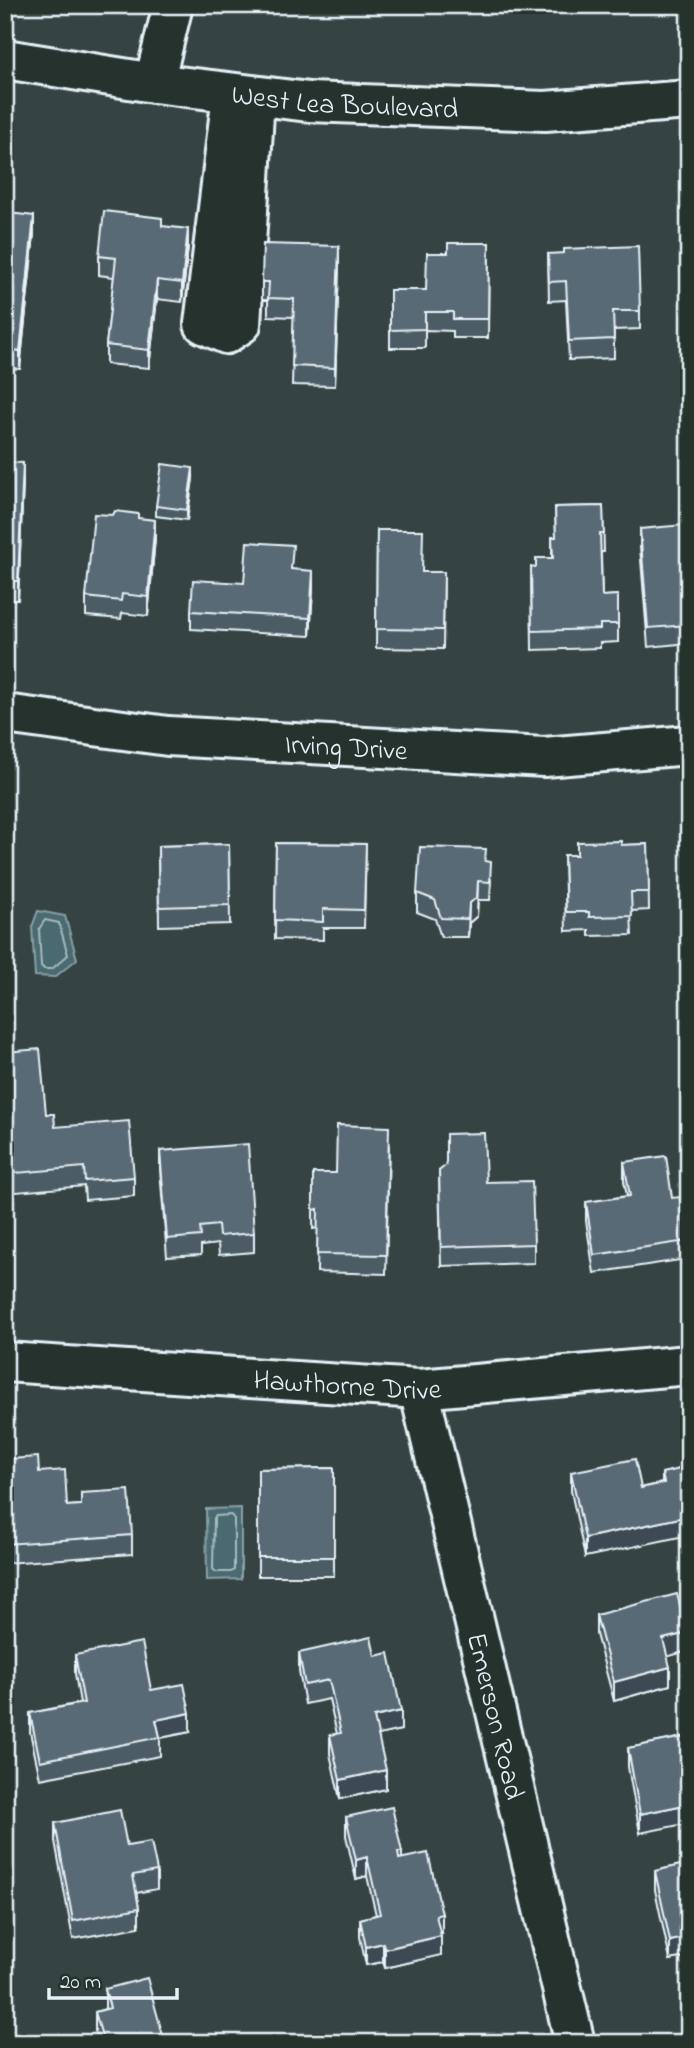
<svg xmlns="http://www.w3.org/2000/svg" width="694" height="2048" font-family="'Indie Flower',sans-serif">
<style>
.water{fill:#496a6f;stroke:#89a0a6;stroke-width:2}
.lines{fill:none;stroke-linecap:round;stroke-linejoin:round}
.shore{stroke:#a8bbc1;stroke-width:2}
.minor-casing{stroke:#e8f1f8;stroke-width:44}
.minor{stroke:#26332d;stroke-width:38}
.wall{fill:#4c5b65;stroke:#e8f1f8;stroke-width:2}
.shaded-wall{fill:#3e4a53;stroke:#e8f1f8;stroke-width:2}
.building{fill:#586a76;stroke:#e8f1f8;stroke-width:2}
.labels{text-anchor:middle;stroke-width:5;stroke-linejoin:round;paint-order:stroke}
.street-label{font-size:28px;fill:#e8f1f8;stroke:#26332d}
</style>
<rect width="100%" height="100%" fill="#354443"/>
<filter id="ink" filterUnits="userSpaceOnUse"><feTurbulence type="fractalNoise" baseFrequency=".0143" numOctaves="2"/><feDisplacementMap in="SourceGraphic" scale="14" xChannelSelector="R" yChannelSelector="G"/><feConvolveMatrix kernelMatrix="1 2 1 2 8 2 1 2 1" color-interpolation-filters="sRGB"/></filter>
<g filter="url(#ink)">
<path class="water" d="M38,911L65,916L77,959L55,977L35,976L32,927Z
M241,1508V1579L207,1580L206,1509Z"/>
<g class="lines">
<path class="shore" d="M45,920L59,923L68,955L52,969H44L41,966L39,929Z
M231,1515L234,1519V1570L231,1572H216L213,1569L214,1518L216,1516Z"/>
<defs>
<g id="minor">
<path id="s1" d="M5,59L154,83L309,102L545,111L689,100"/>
<path d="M154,83L173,5"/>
<path d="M232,94L204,324L226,334L241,324L255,97"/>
<path id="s2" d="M5,714L168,736L544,757L689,745"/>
<path id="s3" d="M5,1362L419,1389L689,1365"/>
<path id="s4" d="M419,1389L575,2043"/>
</g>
</defs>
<use href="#minor" class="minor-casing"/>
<use href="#minor" class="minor"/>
</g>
<path class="wall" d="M162,226L188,247L182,302L157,299L149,368L106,364V345L114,277L99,275V256Z
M34,234L20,369L5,368V235Z
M489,243L488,338H453V331L425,330V348H390V290H426L448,253Z
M548,254L640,311V329L614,330V358L569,360L566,300L549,301Z
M339,265L335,386L292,385L294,317L268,316V300H262V282Z
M5,462L23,482L18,600H5Z
M193,478L187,520L156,516V506Z
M603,506L604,552H601L602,596L618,595V642L600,643V648L532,650L531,567H536L552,558V537H556L555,507Z
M113,515L138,518L155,538L148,616L122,613L121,619L86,616V597Z
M640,529L689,567V643L648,647L640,547Z
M377,530L423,572H444L443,649L376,648Z
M292,569L313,589L310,636L191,629V611L244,583Z
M276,843L366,844L364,928H323V940L275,939Z
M229,844L230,924L159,926L158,846Z
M648,844L649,910L631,911L632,935L589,936V930L566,931L564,855H577L621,845Z
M486,862L491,880L490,900H478L477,916L469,923L468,937H441L435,919L417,912V893Z
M5,1052L55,1127L134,1177V1196L85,1200L84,1186L5,1193Z
M389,1146L386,1274L317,1272L318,1228L313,1229V1173H336Z
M160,1151L254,1233V1252L219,1255L218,1244L201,1246V1255L167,1257L160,1170Z
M624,1162L672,1198L687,1241V1259L594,1273L586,1221V1202L627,1196L624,1181Z
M439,1171L486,1182L534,1244V1263L441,1266Z
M10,1459L67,1506L81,1505V1493L132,1535V1554L6,1563L5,1548V1477H10Z
M689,1467L585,1557L571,1491V1472L641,1488L662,1483V1473Z
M334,1468V1576H258V1469Z
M596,1615L687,1651L667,1656L670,1685L614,1701L596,1634Z
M299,1653L375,1656L401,1730L378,1735L386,1789L340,1799L330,1754V1735L337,1734L329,1699L305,1704L299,1671Z
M75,1655L151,1690L190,1732L160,1738V1756L40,1779L30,1732V1713L80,1703L75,1674Z
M689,1736L640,1833L628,1767V1748Z
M346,1817L402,1852V1858L442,1933H440L441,1955L385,1968L383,1962L366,1965L360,1937V1919L376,1915L367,1876L356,1879L346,1836Z
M55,1823L127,1846L157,1871V1889L136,1893L139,1908V1927L73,1939L55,1841Z
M689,1863V1956L670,1960L655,1890V1871Z
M105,1989L165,2043H98L95,2031V2012L105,2009Z"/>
<path class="shaded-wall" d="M34,216V234L20,369V351Z
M188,229V247L182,302V283Z
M339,246V265L335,386V368Z
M157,280V299L149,368V350Z
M23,463V482L18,600V581Z
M193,468V478L187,520V510Z
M155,520V538L148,616V597Z
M313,571V589L310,636V618Z
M478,881L477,916L469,923L468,937L469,904Z
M689,1516V1535L585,1557V1538Z
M687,1633V1651L663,1658V1639Z
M670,1667V1685L614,1701V1682Z
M401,1711V1730L374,1736V1717Z
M190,1713V1732L160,1738L156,1720Z
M386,1770V1789L340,1799V1780Z
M689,1804V1823L640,1833V1814Z
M367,1857V1876L356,1879V1860Z
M442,1914V1933L436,1934V1915Z
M441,1936V1955L385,1968V1949Z
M689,1937V1956L670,1960V1941Z
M383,1943V1962L366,1965V1947Z"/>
<path class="building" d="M104,211L162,218V226L188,229L182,283L157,280L149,350L106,345L116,258L99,256Z
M8,213L34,216L20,351L5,349V235Z
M448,243H489L488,319H453V312H425V329L390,330V290H426L427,253H448Z
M263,244L339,246L335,368L292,366L294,299L268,298L269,282H262Z
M638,246L640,311H613L614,339L569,341L566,281L549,282L548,254L564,253V249Z
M5,462L23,463L18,581H5Z
M162,464L193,468L187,510L156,506Z
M603,506L604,534H600L602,596L618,595V624H600V629L532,631L531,567H536V558H553L552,537H556L555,507Z
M115,511L138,514V518L155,520L148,597L122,594L121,601L86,597L94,514L113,515Z
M684,525L688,567H689V625L648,628L640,529Z
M377,530H423L422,572H444L443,630L376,629Z
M247,542L293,545L291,569L313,571L310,618L191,611L193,580L244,583Z
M621,841V845L648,844L649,892H631L632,916L589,917V912H566L564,855H577V842Z
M276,843L366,844L364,910L323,909V922L275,920Z
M229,844L230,905L159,907L158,846Z
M420,847L486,849L485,861L491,862L490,882L478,881L477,897L469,904L468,919L441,918L435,900L417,893Z
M40,1049L46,1114H54L55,1127L129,1121L134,1177L85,1181L84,1167L5,1174V1052Z
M337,1125L389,1127L386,1255L317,1254L318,1209L313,1210V1173H336Z
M484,1133L486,1182L532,1181L534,1244L441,1247L439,1171L446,1165V1134Z
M248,1144L254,1233L219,1236L218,1225L200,1227L201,1236L167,1239L160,1151Z
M666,1156L672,1198L680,1197L687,1241L594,1255L586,1202L630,1196L624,1162Z
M38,1457L39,1472L65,1470L67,1506L81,1505V1493L129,1490L132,1535L6,1544L5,1529V1477H12L10,1459Z
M635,1459L641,1488L664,1483L662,1473L689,1467V1516L585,1538L571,1472Z
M334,1468V1557H258V1469Z
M677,1594L687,1633L663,1639L670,1667L614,1682L596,1615Z
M371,1637L375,1656L389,1653L401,1711L374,1717L386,1770L340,1780L330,1735L341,1733L329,1680L305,1685L299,1653Z
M142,1642L151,1690L184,1684L190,1713L156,1720L160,1737L40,1761L30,1713L84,1703L75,1655Z
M689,1736V1804L640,1814L628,1748Z
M392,1807L402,1852H398L399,1859L428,1853L442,1914L436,1915L441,1936L385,1949L383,1943L366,1947L360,1919L380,1914L367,1857L356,1860L346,1817Z
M120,1810L127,1846L151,1842L157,1871L133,1875L139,1908L73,1921L55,1823Z
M689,1863V1937L670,1941L655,1871Z
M147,1978L165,2043H104L95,2012L110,2008L105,1989Z"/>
</g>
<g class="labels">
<g class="street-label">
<text dy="10" stroke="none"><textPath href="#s1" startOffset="343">West Lea Boulevard</textPath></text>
<text dy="10" stroke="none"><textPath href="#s2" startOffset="343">Irving Drive</textPath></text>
<text dy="10" stroke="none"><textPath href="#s3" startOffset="343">Hawthorne Drive</textPath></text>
<text dy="10" stroke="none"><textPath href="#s4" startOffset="336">Emerson Road</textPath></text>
</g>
</g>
<rect width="694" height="2048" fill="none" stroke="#26332d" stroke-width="28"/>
<rect x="14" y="14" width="666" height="2020" fill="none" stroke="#e8f1f8" stroke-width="2.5" filter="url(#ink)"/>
<path d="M49 1988v10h128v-10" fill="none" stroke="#e8f1f8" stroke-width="3.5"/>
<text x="60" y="1988" font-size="21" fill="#e8f1f8" stroke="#26332d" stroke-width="5" paint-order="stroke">20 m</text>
</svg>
